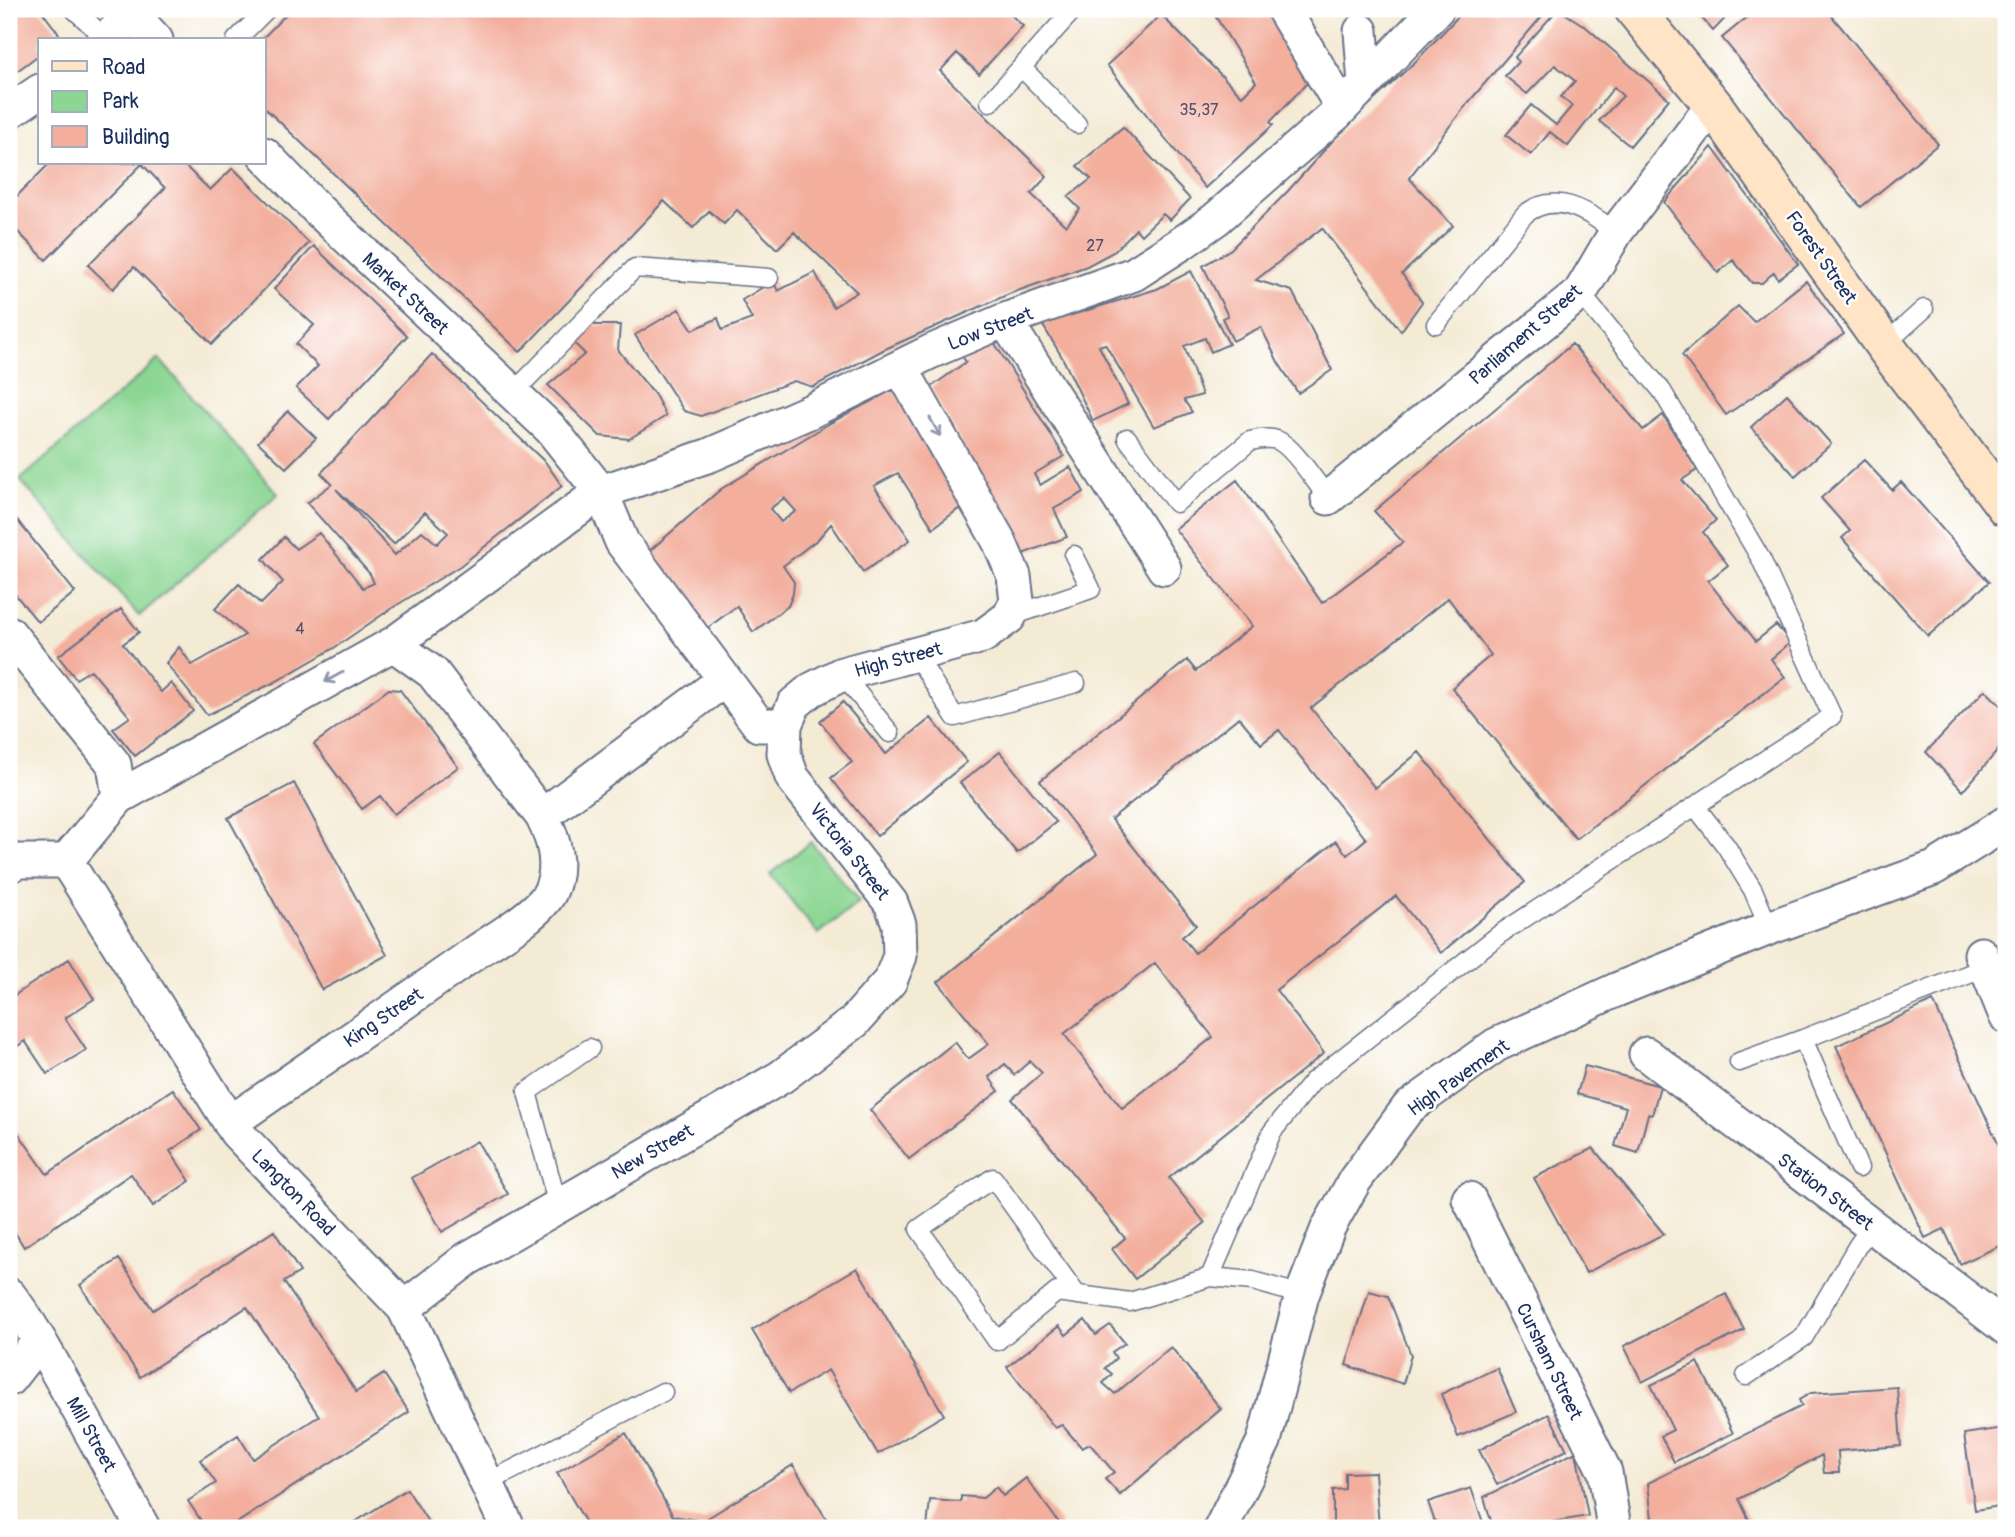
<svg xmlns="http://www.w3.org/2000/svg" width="2015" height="1537" font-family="Pangolin,sans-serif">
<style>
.green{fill:#8bd693;stroke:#538278;stroke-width:2}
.building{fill:#f3ae9c;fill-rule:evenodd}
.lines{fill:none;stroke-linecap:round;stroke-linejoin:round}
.lane-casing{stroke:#677188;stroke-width:21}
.street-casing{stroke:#677188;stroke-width:37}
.secondary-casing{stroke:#677188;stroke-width:42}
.lane{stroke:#fff;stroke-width:18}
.street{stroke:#fff;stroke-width:33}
.secondary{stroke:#ffe4c6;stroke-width:38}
.oneway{stroke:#8d97ae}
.labels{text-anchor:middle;stroke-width:5;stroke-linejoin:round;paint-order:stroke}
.number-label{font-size:16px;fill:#514f6e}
.street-label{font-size:19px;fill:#1b2f5e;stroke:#fff}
</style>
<rect width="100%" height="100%" fill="#fff"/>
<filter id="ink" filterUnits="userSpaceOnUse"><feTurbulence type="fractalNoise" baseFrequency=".0143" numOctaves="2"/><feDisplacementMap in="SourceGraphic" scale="14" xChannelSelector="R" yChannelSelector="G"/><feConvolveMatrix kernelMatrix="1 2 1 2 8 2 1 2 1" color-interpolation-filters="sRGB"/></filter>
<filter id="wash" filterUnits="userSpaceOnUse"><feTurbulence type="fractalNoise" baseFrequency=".00686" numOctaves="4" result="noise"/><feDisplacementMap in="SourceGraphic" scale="28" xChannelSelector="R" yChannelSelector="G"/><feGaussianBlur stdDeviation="1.57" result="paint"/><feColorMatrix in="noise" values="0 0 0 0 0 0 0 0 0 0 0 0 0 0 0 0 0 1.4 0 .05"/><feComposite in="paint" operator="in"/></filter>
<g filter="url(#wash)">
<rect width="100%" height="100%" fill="#f4ebd5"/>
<path class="green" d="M159,359L278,494L139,616L20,480Z
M811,842L859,902L818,934L770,874Z"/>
<g id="blocks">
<path class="building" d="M9,9H40L62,38L59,40H40V54L9,77Z
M291,9H1013L1009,13L1023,26L979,74L957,53L940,71L1047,176L1031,194L1066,226L1080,209L1068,197L1091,179L1077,166L1123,127L1190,199L1170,220L1163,214L1141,235L1136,229L1115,251L1087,266L1009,294L885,349L813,387L794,381L701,416L684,411L635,335L679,309L693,330L718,318L722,330L752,319L742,300L773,281L778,291L815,272L833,307L857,292L794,232L777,249L737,210L724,224L709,211L693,228L664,201L520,352L264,107V40H261Z
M1211,9H1265L1312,78L1270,122L1273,125L1205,188L1107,65L1161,15L1242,96L1256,82Z
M1465,9H1548L1468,103L1409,178L1453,226L1402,274L1422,302L1401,331L1322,228L1256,280L1292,291L1332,370L1298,393L1278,362L1261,327L1233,341L1222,318L1228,316L1203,266L1231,249L1287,192L1344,128L1416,61Z
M1558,9L1586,27L1669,99L1630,146L1599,121L1623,96L1614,87L1568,146L1550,132L1531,155L1506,135L1531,105L1556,125L1572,106L1561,97L1575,81L1555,65L1527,94L1505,76L1518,62L1515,57Z
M1694,9H1734L1713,31Z
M1757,9H1826L1938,144L1861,207L1722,38Z
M1712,147L1798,264L1778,279L1774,272L1762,283H1752L1733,260L1718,273L1664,202Z
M50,163H182L210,190L233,168L309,243L212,344L134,267L113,289L88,265L165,188L142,164L46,260L9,223V204Z
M314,246L407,336L329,419L296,388L318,366L296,344L314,325L274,289Z
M1191,271L1229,344L1211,352L1205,338L1184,346L1202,395L1184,400L1192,412L1154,427L1105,344L1099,346L1128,404L1093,421L1062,357L1042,324L1157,289Z
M1806,281L1844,334L1726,415L1682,355L1738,306L1754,322Z
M590,325H620L618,350L655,395L666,416L629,439L600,436L548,385L585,354L572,341Z
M994,342L1064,456L1034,474L1040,485L1070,467L1084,492L1054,509L1067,537L1020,555L931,387L966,362L961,354Z
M1572,344L1643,430L1663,415L1697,470L1682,480L1716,520L1703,532L1728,565L1708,581L1756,641L1776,625L1791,642L1771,659L1785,677L1576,839L1452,688L1491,655L1448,598L1311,708L1375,788L1419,752L1525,882L1441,953L1396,896L1276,990L1324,1053L1169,1178L1205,1223L1135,1279L1112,1249L1125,1238L1012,1099L1042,1073L1030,1061L1014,1075L1005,1064L989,1077L999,1091L909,1159L870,1110L955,1042L968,1059L989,1044L938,982L1097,854L1040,781L1187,660L1196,671L1252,626L1175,529L1237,480L1322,603L1403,542L1374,511ZM1239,717L1261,744L1279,730L1366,839L1347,855L1336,841L1195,953L1182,937L1196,925L1111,819ZM1155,963L1213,1037L1122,1108L1064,1034Z
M432,354L546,463L562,486L460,566L389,610L334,648L275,682L207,715L166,663L179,647L192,665L245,635L215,609L239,584L261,604L283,582L263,559L284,537L296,549L319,533L363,588L374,583L370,574L307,503L332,484L321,473ZM336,489L394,544L425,512L448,533L437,544L422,531L395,555Z
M894,389L964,505L933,528L898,473L874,486L910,540L863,572L831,524L818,539L783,566L794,582L793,594L788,606L753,632L737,606L706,629L646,554L721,489L832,422ZM784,498L796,511L781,522L770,509Z
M1787,394L1831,444L1795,476L1751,427Z
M288,411L316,438L286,468L258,442Z
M1864,460L1892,490L1901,482L1989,582L1928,636L1842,538L1850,531L1821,498Z
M9,510L75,592L38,622L9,587Z
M121,609L139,632L123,644L161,692L171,683L193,711L135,756L113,729L130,717L91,670L76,679L58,656Z
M389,689L400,690L458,767L394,814L380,796L362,809L314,744Z
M1985,690L2006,711V741L1963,791L1926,752Z
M843,702L886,754L931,718L967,762L877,836L831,778L852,762L820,721Z
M1000,752L1056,822L1017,853L960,783Z
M294,783L387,955L322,990L228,818Z
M69,959L94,999L65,1018L86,1050L47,1074L25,1041L9,1052V999Z
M1933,1001L2006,1161V1202L2000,1205L2006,1219V1243L1960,1264L1944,1229L1925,1238L1836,1046Z
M1585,1066L1660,1086L1652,1115L1648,1114L1638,1153L1615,1146L1626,1107L1577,1094Z
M173,1089L201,1130L170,1151L190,1181L153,1206L131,1174L24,1247L9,1223V1131L14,1127L47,1174Z
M477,1141L508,1194L442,1232L412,1178Z
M1593,1148L1664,1234L1586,1273L1534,1178Z
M274,1231L300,1272L284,1282L356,1392L384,1374L409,1412L229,1528H206L188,1501L216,1483L200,1460L238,1435L253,1459L319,1416L247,1307L140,1377L80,1285L119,1259L153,1310Z
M857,1268L944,1415L878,1454L828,1370L789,1393L752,1330Z
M1369,1291L1388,1296L1411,1355L1403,1384L1346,1365Z
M1726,1294L1744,1330L1642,1382L1624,1346Z
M1085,1320L1096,1335L1110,1325L1125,1343L1112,1352L1116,1358L1105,1368L1112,1374L1103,1383L1115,1394L1171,1347L1221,1409L1120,1495L1105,1479L1114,1472L1090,1444L1082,1448L1062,1425L1055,1428L1007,1367L1059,1326L1066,1335Z
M1698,1362L1733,1433L1674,1462L1661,1436L1673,1430L1651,1385Z
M1497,1368L1516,1412L1458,1437L1441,1394Z
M1897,1387L1901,1446L1838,1451L1839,1473H1824L1822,1455L1739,1499L1750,1522L1740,1528H1678L1673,1520L1653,1528L1648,1483L1802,1406L1799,1400L1811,1393Z
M1549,1414L1567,1450L1497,1485L1479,1450Z
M2004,1428V1441H2006V1505L1975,1510L1964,1434Z
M626,1433L673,1516L703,1521L793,1465L832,1528H589L557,1473Z
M1576,1452L1588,1516L1517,1528H1493L1484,1497Z
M1375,1472L1379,1528H1333V1490L1345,1489V1473Z
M1026,1478L1060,1524L1059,1528H927L930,1500L961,1502V1496L983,1498L996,1487L1003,1496Z
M1471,1488L1485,1528H1437L1428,1502Z
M407,1489L432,1528H351L349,1526Z"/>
</g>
</g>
<g filter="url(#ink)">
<use href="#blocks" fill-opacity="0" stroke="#677188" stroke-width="2"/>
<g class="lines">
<defs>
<path id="lane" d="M74,9L107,40
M236,40L267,9
M1022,68L1077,124
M990,102L1074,9
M1436,324L1525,214C1558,190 1587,212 1616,232
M1884,345L1924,309
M513,393L635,268L769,278
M1127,438L1176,503L1250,441C1259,439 1268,437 1277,440C1293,446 1317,484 1328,498
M1009,617L1091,589L1074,555
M916,655L955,717L1076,683
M842,674L890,733
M1695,806L1726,846L1753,890L1769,928
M1739,1062L1803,1039
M1859,1168L1803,1039L1987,967
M558,1206L527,1092L590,1048
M1210,1277L1272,1132L1312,1082L1500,934L1832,716L1761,559L1662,391L1580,293
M1077,1295L993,1178L919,1229L997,1341L1057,1292L1130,1302L1210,1277L1253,1281L1302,1295
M1746,1376L1804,1337L1858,1245L1872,1226
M487,1483L663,1392"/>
<path id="street" d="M1283,9L1342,107
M132,14L156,40
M1361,31L1365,84
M106,40L136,9
M9,112L40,91
M264,154L317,209L551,429L601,492L622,542L759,725H785
M1005,320L1164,568
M1328,498L1580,293L1616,232L1713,105
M9,633L114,764L119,797
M542,816L724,680
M66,861L119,797L393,644L601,492L710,455L811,411L930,352L1005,320L1134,274L1182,243L1216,219L1336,114L1437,9
M66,861L236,1132L404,1308L508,1528
M9,866L18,861H66
M1981,954L2006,1016
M1646,1054L2006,1328
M230,1123C312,1066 394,1010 476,952C495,939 540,913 550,892C562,866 554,839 542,816L433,673L393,644
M1469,1199L1605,1472L1614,1528
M9,1295C30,1322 46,1352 63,1382C90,1430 117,1479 143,1528
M404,1308L467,1259L781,1077L854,1022L890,981L900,956L899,924L891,903L792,777L784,754L785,725L794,704L811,690L842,674L983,636L1009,617L1017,601L1014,576L999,541L901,368
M9,1379L39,1341
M1221,1528L1264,1441L1302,1295L1328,1228L1355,1180L1408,1108L1496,1045L1616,990L1769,928L1934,868L2006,823"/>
<path id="secondary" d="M1634,9L1713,105L1884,345L2006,507"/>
</defs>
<use href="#lane" class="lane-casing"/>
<use href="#street" class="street-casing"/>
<use href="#secondary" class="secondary-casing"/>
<use href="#lane" class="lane"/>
<use href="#street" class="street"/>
<use href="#secondary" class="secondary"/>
</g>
<defs><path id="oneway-shaft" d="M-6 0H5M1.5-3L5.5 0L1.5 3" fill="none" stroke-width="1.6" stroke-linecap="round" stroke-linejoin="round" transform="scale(1.75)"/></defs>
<g class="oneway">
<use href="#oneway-shaft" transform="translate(935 427) rotate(61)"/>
<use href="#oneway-shaft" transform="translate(334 677) rotate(151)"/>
</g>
</g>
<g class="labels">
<g class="number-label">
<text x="1199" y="115">35,37</text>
<text x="1095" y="251">27</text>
<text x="300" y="634">4</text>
</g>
<g class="street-label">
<text transform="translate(1822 257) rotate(55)" y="7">Forest Street</text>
<text transform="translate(406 293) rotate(43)" y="7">Market Street</text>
<text transform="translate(990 328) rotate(-21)" y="7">Low Street</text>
<text transform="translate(1525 334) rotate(-41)" y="7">Parliament Street</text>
<text transform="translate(898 659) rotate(-15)" y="7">High Street</text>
<text transform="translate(850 851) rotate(52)" y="7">Victoria Street</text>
<text transform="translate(383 1017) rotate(-34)" y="7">King Street</text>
<text transform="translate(1458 1077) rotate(-35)" y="7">High Pavement</text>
<text transform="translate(652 1151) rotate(-30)" y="7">New Street</text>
<text transform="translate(1826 1191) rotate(37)" y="7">Station Street</text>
<text transform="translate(294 1192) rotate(46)" y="7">Langton Road</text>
<text transform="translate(1550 1361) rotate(64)" y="7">Cursham Street</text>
<text transform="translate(92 1434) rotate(61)" y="7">Mill Street</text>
</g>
</g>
<rect width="2015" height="1537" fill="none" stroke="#fff" stroke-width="35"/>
<rect x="38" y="38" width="228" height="126" fill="#ffffff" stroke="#a4acbf" stroke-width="2"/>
<rect x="52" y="61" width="35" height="10" fill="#ffe4c6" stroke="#a4acbf" stroke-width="2"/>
<text x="102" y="74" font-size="21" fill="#1b2f5e">Road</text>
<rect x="52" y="91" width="35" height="21" fill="#8bd693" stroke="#a4acbf" stroke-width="2"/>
<text x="102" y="108" font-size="21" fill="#1b2f5e">Park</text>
<rect x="52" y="126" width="35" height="21" fill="#f3ae9c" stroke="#a4acbf" stroke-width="2"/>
<text x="102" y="144" font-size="21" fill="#1b2f5e">Building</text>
</svg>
